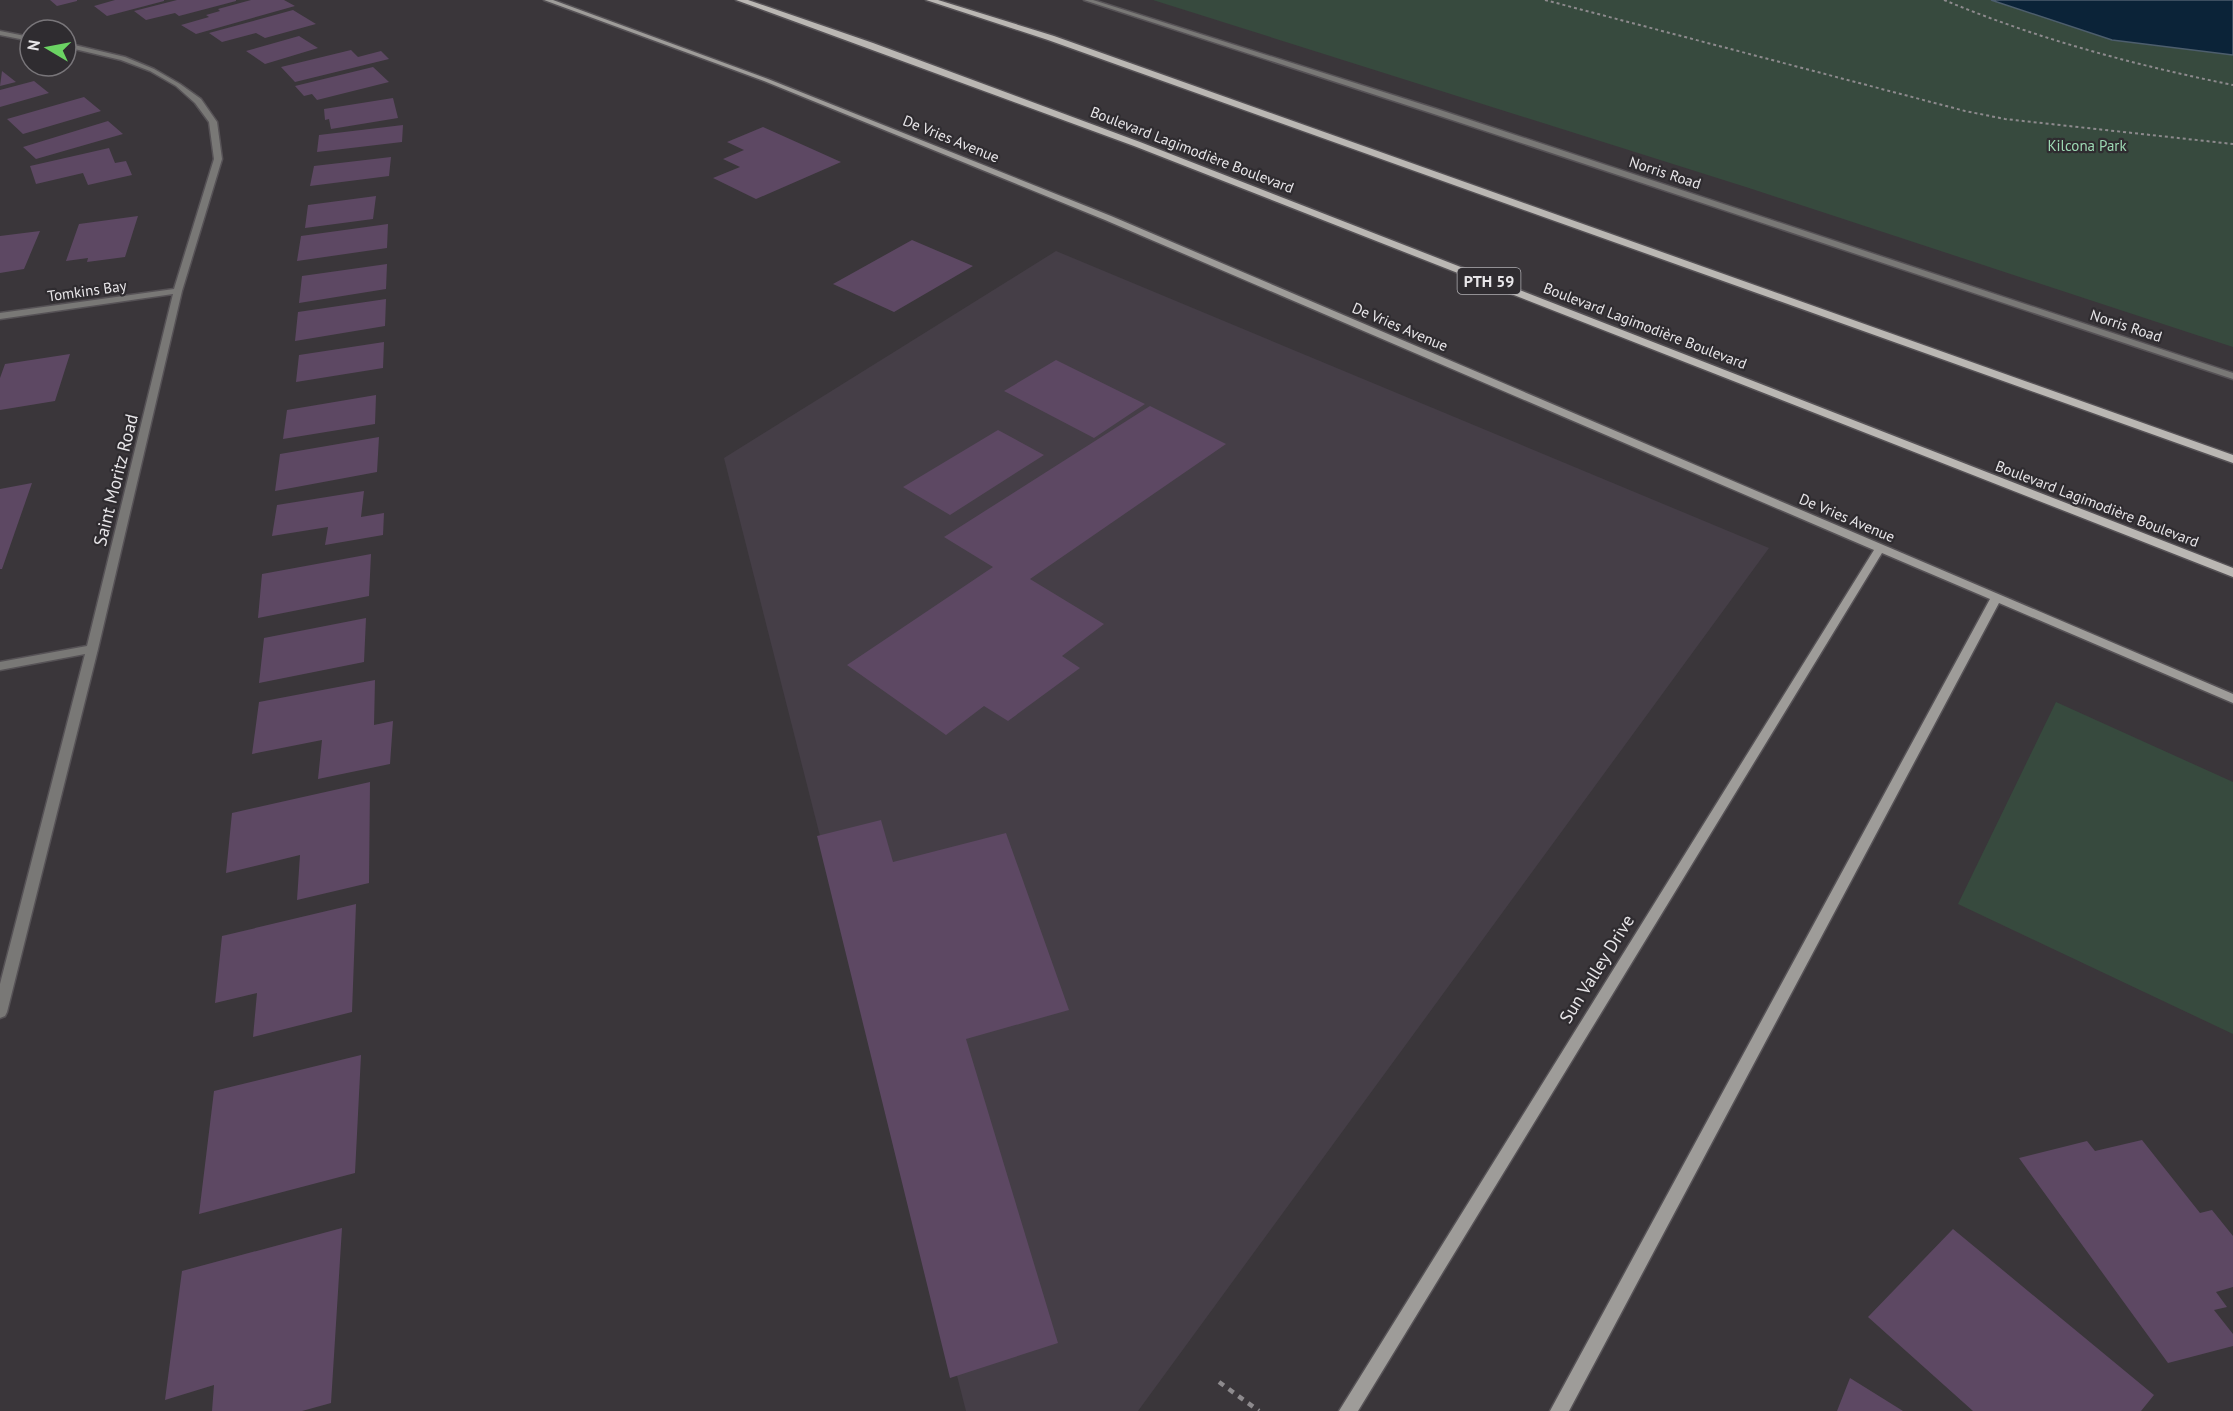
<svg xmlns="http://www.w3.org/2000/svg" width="2233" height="1411" font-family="'PT Sans',sans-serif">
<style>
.built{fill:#453e47}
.green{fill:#374a3e}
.water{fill:#0b2338;stroke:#4d5e6d;stroke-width:1.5}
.building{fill:#5d4863}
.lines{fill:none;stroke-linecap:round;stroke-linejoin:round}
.street-casing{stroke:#565256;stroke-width:3}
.secondary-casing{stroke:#565256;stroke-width:3}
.primary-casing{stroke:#565256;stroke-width:3}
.path-far1{stroke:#8d8a8d;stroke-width:2;stroke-dasharray:3 3;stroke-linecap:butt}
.path{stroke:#8d8a8d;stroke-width:4.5;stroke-dasharray:6 6;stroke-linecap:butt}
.street{fill:#797876;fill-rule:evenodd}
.secondary{fill:#9e9c99;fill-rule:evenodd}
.primary{fill:#bab7b3;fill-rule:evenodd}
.labels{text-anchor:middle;stroke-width:4.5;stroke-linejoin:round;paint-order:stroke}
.far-street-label{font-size:15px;fill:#e8e6e9;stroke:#2f2c30}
.far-park-label{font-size:15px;fill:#9dd9b4;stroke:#2f2c30}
.shield{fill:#2f2c30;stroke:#b0aeb2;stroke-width:1.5}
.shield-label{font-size:16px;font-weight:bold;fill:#e8e6e9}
.street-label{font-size:18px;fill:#e8e6e9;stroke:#2f2c30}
</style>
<rect width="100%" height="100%" fill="#3a363a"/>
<path class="built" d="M1056,251L1769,548L1138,1411H966L724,458Z"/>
<path class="green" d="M1153,0H2233V347L1749,188Z
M2056,702L2233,782V1034L1958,904Z"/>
<path class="water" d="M1991,0H2233V55L2112,40Z"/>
<path class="building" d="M50,0H77V1L57,6Z
M115,0H164V1L107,16L94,6Z
M177,0H236V1L179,16L175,13L146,20L134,11Z
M251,0H284L295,6L196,34L181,25L209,17L206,15L220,11L218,9Z
M293,10L316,24L265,38L256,33L222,42L209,33Z
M299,36L318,48L265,64L246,51Z
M351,50L358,57L381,51L389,59L295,82L281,67Z
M373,67L389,82L317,100L312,94L304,96L295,86Z
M2,71L16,82L0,86Z
M34,81L49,93L0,107V90Z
M84,97L101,111L23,134L7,119Z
M393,98L398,118L331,129L329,119L325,120L324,109Z
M108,121L123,134L36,159L23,147Z
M403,125L402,142L317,152L319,135Z
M763,127L841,162L756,199L713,178L740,167L723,159L744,150L727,142Z
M109,148L115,163L126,161L132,175L88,185L83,173L36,184L30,166Z
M391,157L389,176L310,186L314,166Z
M376,196L373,219L305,228L308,205Z
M138,216L125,257L87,262L88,258L66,261L79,224Z
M388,224L387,248L297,261L301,236Z
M40,231L24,269L0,273V236Z
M912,240L973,266L894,312L833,284Z
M387,264L386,289L299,303L302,276Z
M386,299L385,326L295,341L298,312Z
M384,342L383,368L296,382L299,355Z
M70,354L55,401L0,410V378L5,364Z
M1056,360L1145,404L1094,438L1004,391Z
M376,395L375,424L283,439L287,410Z
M1150,406L1226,444L1030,579L1104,624L1062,656L1080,668L1008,721L984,706L946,735L847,665L993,567L944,537Z
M998,430L1044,455L950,515L903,487Z
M379,437L377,472L275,491L280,454Z
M32,483L2,569H0V489Z
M364,491L361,517L384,513L383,535L325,545L328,527L272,536L277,505Z
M371,554L369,596L258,618L262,574Z
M366,618L364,662L259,683L264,638Z
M375,680L374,725L393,721L390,764L318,779L322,740L252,754L259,702Z
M370,782L369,883L297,900L300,855L226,873L232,813Z
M881,820L893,862L1006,833L1069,1010L966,1039L1058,1343L950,1378L817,836Z
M356,904L352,1012L253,1037L257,993L215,1003L222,936Z
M361,1055L355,1173L199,1214L214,1091Z
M2142,1140L2200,1213L2212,1210L2233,1236V1287L2216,1292L2227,1307L2214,1310L2233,1334V1346L2168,1363L2019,1158L2087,1141L2095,1151Z
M342,1228L331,1403L302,1411H212L214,1385L165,1400L182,1271Z
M1953,1229L2154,1395L2141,1411H1973L1868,1317Z
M1850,1378L1903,1411H1837Z"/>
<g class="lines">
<defs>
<path id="street" d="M1084,0H1093L1437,109L2233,373V379L1431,113Z
M0,31L30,37V41L0,35Z
M66,43L125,57L154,69L180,84L201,99L217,122L222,159L182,291L98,649L7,1012L5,1016L0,1018V984L85,654L0,670V662L87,646L173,294L0,319V313L174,289L214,159L209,122L195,103L176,86L150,71L121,60L66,47Z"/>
<path id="secondary" d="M544,0H553L768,79L1111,216L2233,694V703L1999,603L1569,1411H1550L1990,599L1882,553L1358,1411H1339L1874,550L1105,220L764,81Z"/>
<path id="primary" d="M736,0H748L873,43L1140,142L2233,568V577L1134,146Z
M926,0H938L1054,36L2233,455V463L1048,40Z"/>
</defs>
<use href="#street" class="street-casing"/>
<use href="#secondary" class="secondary-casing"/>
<use href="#primary" class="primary-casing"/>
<path class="path-far1" d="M1545,0L1965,111L2005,119L2233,144
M1944,0C2038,39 2134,65 2233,85"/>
<path class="path" d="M1219,1382L1259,1411"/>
<use href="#street" class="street"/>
<use href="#secondary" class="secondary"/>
<use href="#primary" class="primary"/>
</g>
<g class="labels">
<g class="far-street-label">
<text transform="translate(951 139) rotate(22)" y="5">De Vries Avenue</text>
<text transform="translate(1192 150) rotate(21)" y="5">Boulevard Lagimodière Boulevard</text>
<text transform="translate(1665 173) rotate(18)" y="5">Norris Road</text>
<text transform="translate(87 291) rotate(-8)" y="5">Tomkins Bay</text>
<text transform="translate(1645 326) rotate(21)" y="5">Boulevard Lagimodière Boulevard</text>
<text transform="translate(2126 326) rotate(18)" y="5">Norris Road</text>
<text transform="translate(1400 327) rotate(23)" y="5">De Vries Avenue</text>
<text transform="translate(2097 504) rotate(21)" y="5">Boulevard Lagimodière Boulevard</text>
<text transform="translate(1847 518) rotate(23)" y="5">De Vries Avenue</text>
</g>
<g class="far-park-label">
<text x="2087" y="151">Kilcona Park</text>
</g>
<rect class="shield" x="1457.5" y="268" width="63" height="26" rx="4.5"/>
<g class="shield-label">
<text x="1489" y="287">PTH 59</text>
</g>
<g class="street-label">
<text transform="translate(116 480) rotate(-76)" y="6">Saint Moritz Road</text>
<text transform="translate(1597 969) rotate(-58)" y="6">Sun Valley Drive</text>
</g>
</g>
<g transform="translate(48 48) rotate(280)"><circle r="28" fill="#2f2c30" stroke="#79767a" stroke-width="1.5"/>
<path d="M0-4.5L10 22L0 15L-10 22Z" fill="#6bd363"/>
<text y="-9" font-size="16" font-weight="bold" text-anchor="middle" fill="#e8e6e9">N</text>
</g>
</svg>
